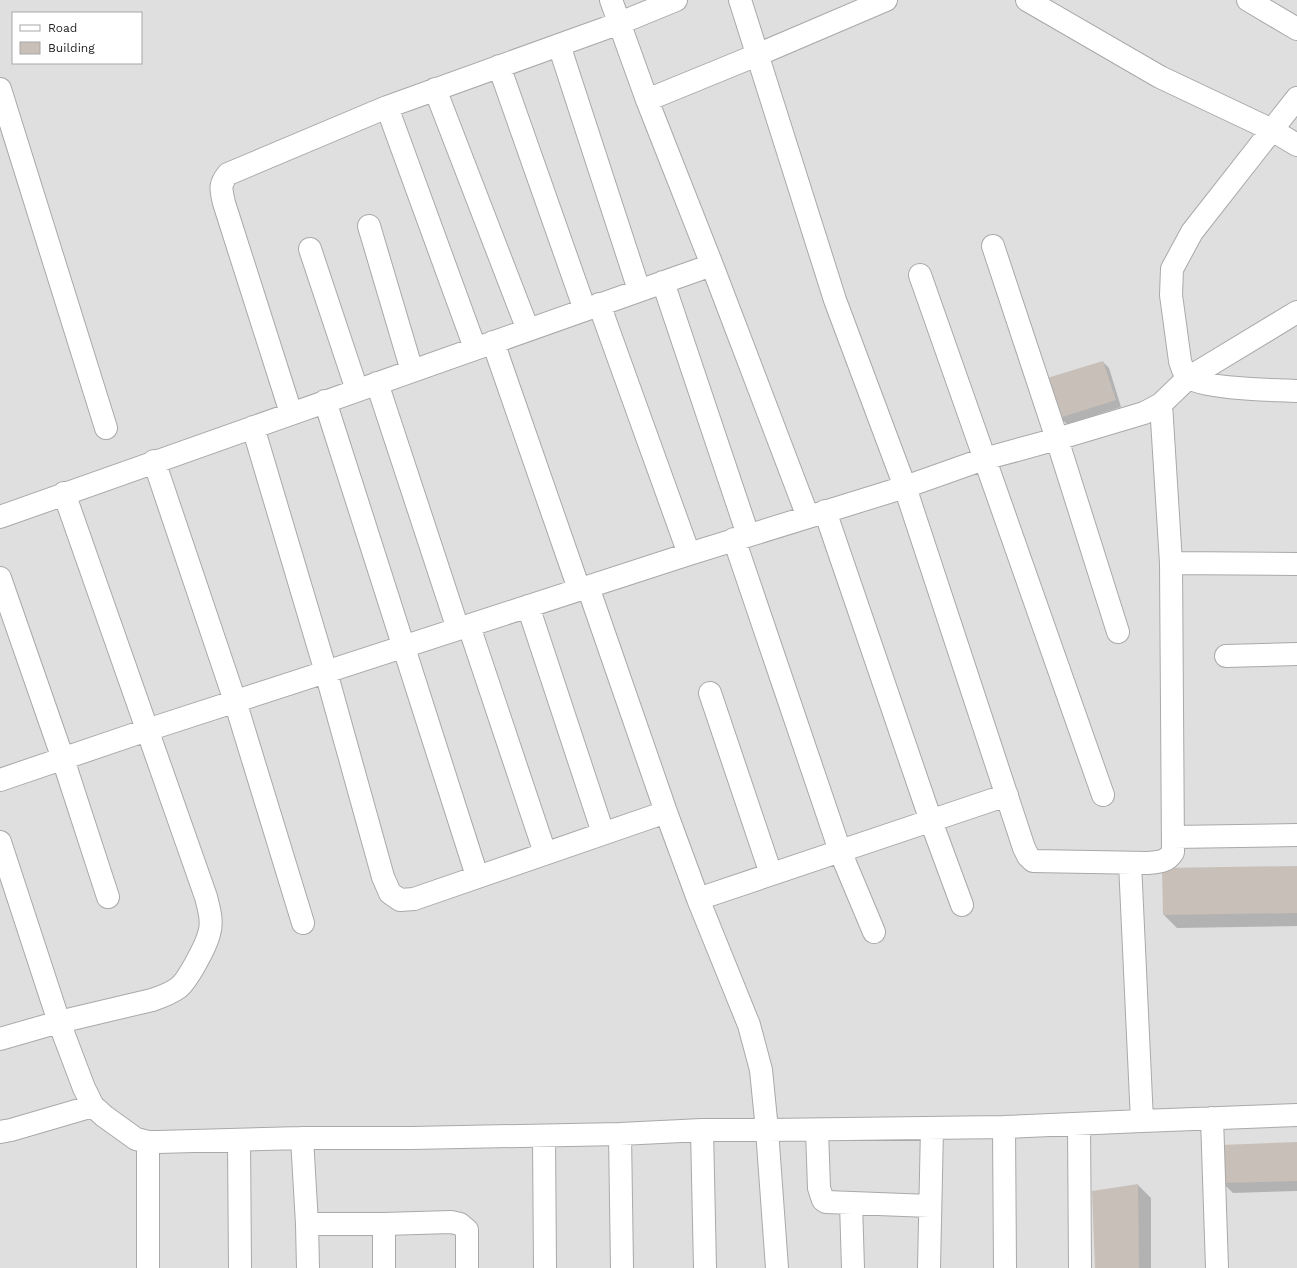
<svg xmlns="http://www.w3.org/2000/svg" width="1297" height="1268" font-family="'Work Sans',sans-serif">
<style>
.residential{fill:#e0dfdf;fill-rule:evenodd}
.shadow{fill:#0003}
.building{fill:#c7bfb8}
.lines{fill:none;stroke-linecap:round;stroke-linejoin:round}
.minor-casing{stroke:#a9a9a9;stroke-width:24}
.minor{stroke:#fff;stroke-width:22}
</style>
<rect width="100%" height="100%" fill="#f2efe9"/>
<path class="residential" d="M0,0H1297V1268H0ZM13,13H141V63H13Z"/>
<path class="shadow" d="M1103,362L1109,368L1121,407L1067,424L1060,418Z
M1297,867V926L1177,928L1164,915Z
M1297,1143V1191L1233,1193L1223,1183Z
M1138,1185L1151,1198V1268H1096Z"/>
<path class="building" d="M1103,361L1116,400L1059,418L1047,378Z
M1297,866V913L1163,915L1162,868Z
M1297,1142V1181L1222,1183L1221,1145Z
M1138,1184L1139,1268H1095L1092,1191Z"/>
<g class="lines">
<defs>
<path id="minor" d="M611,0L647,100L712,265L808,517
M740,0L835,300L905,487L1024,848L1028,856L1033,861L1148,863C1159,862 1167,862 1173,852L1171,563L1161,404L1188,378L1297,312
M1027,0L1160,77L1272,130L1297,145
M1248,0L1297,29
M559,45L639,290
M499,66L585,310
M0,89L106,428
M435,89L528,330
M1297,98L1192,232L1172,269L1171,295L1180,361C1182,367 1183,373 1188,377C1201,389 1277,390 1297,391
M647,100L757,55L886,0
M387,107L475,348
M369,226L412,371
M993,246L1057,439L1118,632
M310,249L357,390
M920,275L1103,795
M663,282L748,535
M599,304L689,554
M493,342L579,589
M377,383L458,629
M325,401L477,876
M291,413L224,203C221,189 219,185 228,174L387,107L620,23L676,0
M253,427L326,672L383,877L390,893L400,900L414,899L666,812
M154,461L235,701L303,923
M825,511L931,821L962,905
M0,517L712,265
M734,539L840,851L874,932
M1171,563L1297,564
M0,578L63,759L108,897
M588,587L666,812L698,899L749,1025L761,1070L767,1130L1004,1127L1142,1121L1297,1115
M528,606L603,833
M469,626L545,853
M1226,656L1297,654
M710,693L771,874
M0,780L147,730L689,554L905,487L984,459L1057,439L1144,413L1161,404
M1173,837L1297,835
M0,842L59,1022L84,1088L93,1106L104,1116L136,1139L148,1142H158L302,1138H411L620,1134L702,1130H767L777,1268
M1130,863L1142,1121
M698,899L1007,795
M0,1039L59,1022L152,1000C161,997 170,994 178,988C187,982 206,946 209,934C213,922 209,909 206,897L64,493
M1212,1118L1217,1268
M1079,1124L1080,1268
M1004,1127L1005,1268
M702,1130L705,1268
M817,1130L819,1188L823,1200L826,1202L930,1206
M0,1132L11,1130L93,1106
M620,1134L622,1268
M544,1136L545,1268
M302,1138L307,1224L308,1268
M239,1140L240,1268
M148,1142V1268
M851,1203L853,1268
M307,1224H384L451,1222L460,1224L467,1230V1268
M384,1268V1224
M929,1268L932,1128"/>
</defs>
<use href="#minor" class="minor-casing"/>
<use href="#minor" class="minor"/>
</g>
<rect x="12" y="12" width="130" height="52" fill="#ffffff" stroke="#a7a7a7"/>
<rect x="20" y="25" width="20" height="6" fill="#ffffff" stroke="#a7a7a7"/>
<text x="48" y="32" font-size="12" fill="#222222">Road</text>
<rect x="20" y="42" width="20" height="12" fill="#c7bfb8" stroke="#a7a7a7"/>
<text x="48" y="52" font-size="12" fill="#222222">Building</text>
</svg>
